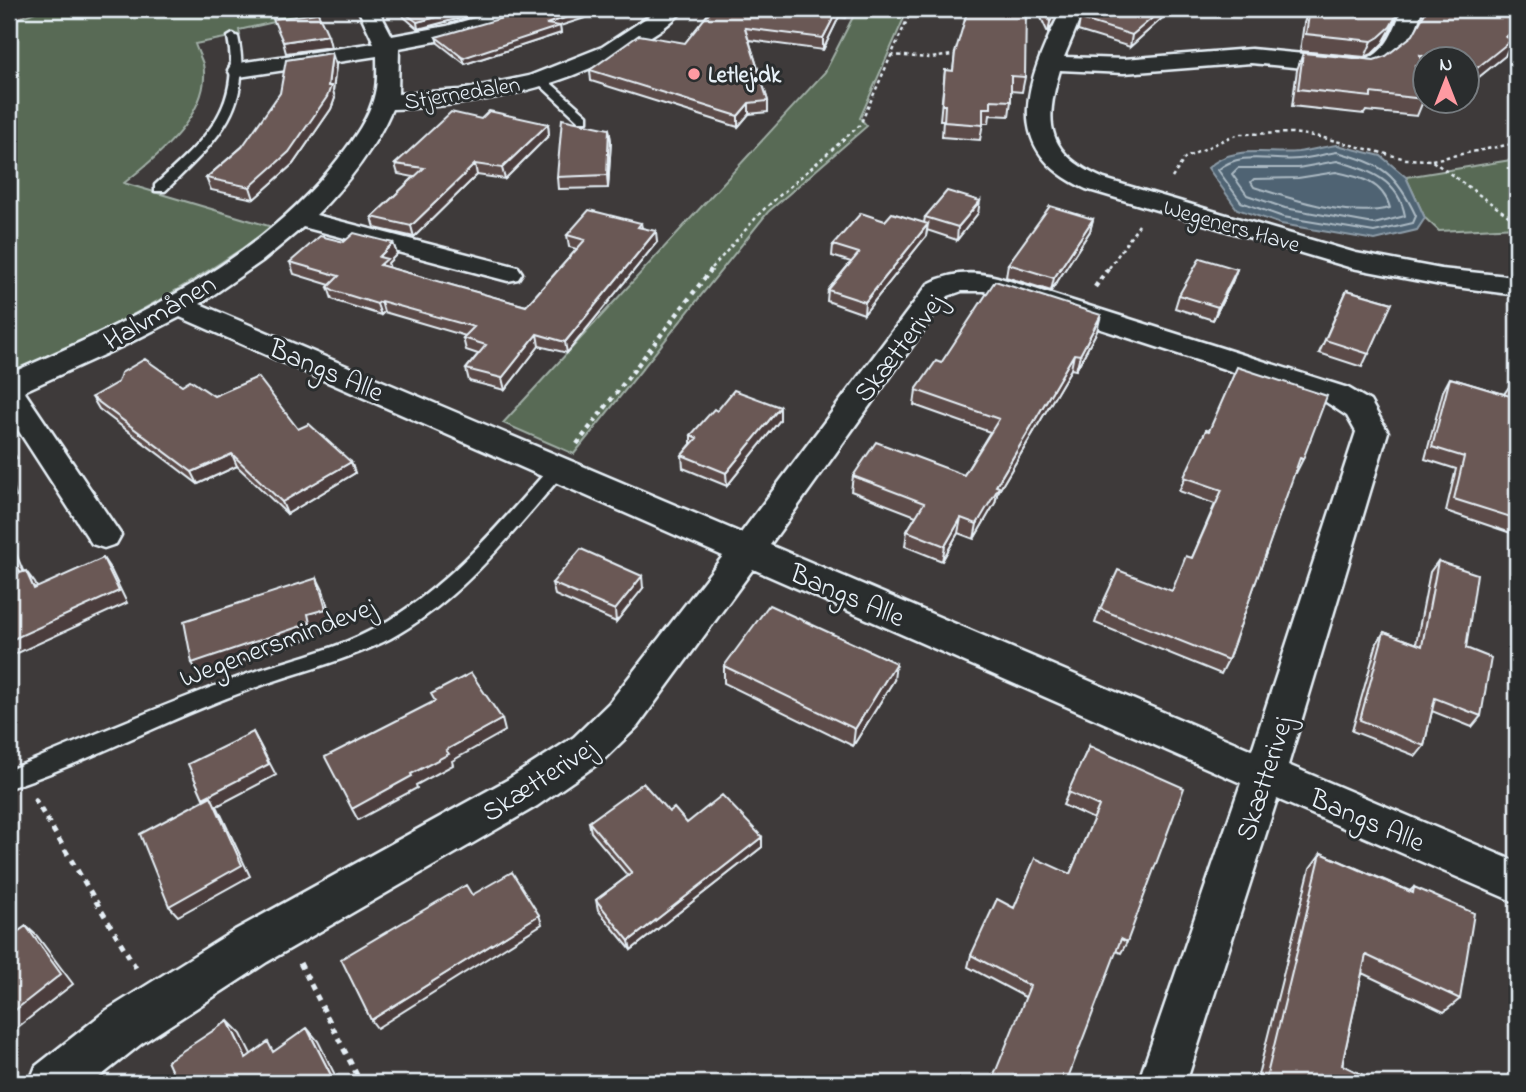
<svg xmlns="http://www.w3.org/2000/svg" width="1526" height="1092" font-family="'Indie Flower',sans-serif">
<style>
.green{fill:#596b55;stroke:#a0aea6;stroke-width:2}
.water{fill:#506473;stroke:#8d9ca8;stroke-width:2}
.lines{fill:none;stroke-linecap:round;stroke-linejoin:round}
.shore{stroke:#abb9c3;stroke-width:2}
.service-casing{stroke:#e8f1f8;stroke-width:5}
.minor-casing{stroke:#e8f1f8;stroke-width:5}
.path-far2{stroke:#e8f1f8;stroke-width:2.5;stroke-dasharray:3.5 3.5;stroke-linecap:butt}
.path-far1{stroke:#e8f1f8;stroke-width:4.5;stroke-dasharray:4.5 4.5;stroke-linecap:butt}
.path{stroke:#e8f1f8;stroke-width:5;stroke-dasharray:6 6;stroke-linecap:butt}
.service{fill:#2a2d2e;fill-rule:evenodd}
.minor{fill:#2a2d2e;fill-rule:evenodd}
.wall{fill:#5c4c49;stroke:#e8f1f8;stroke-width:2}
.shaded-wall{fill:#4b3e3c;stroke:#e8f1f8;stroke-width:2}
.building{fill:#6b5855;stroke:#e8f1f8;stroke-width:2}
.poi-dot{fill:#ff9aa2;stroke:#2a2d2e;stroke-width:2.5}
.labels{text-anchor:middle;stroke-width:6;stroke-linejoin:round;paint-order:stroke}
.far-poi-label{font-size:23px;font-weight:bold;fill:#e8f1f8;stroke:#2a2d2e;text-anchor:start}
.far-street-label{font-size:23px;fill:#e8f1f8;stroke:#2a2d2e}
.street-label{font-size:28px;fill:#e8f1f8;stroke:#2a2d2e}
</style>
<rect width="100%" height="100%" fill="#3e3a3a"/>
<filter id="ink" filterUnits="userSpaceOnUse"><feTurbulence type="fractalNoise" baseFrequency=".0143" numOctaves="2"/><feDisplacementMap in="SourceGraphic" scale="14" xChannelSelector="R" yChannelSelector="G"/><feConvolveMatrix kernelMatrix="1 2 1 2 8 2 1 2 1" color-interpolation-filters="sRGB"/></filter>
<g filter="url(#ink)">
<path class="green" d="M43,9H331L239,30L240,35L195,44C197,50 201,58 203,64C213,112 156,158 124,183L272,227C190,288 103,334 9,374V91L15,90V68L9,58V19L14,20Z
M861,9H908L860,118L867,126L768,212L574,454L503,423L825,72L854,15Z
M1517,159V227L1439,231L1425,218L1406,177Z"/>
<path class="water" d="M1337,145L1381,156L1406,177L1425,218L1417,230L1375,240L1281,224L1237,209L1208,168C1233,144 1267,155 1298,152C1311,150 1324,147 1337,145Z"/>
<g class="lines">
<path class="shore" d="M1337,152C1382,164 1396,173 1416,216L1413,223L1374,232L1283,217L1241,202L1218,170C1241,150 1271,162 1299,159C1311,158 1324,154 1337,152Z
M1337,161C1369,170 1399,180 1405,216L1374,224L1285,208L1247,195L1232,174L1238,168H1298Z
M1336,172C1360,177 1383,182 1390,208C1346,218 1296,200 1254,187L1251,182L1254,179L1298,178Z"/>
<defs>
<path id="service" d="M233,34L238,37C254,110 213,144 165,191H155V185C204,140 242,109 228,37Z
M536,77H544L587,115V121H579L536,81Z
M558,463L564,465L566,469L564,473C513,532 461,600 391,638C347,661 297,672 251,689C169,718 91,761 9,788V770C85,739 162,705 239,677C285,660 336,651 379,626C448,587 500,524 552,465Z"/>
<path id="minor" d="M358,9H378L392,36L447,26L505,9H538L534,13L458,37L399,48L398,94L461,90L529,76L602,47L660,9H684C674,22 655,34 641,42C565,88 480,106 392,109C374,150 348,183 316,215L518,267L522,273L518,279L508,281L303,227L262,261L200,304L741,533L928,284C950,272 974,271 997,277L1348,388L1370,401L1388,432L1288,765L1517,862V903L1277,799L1186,1083H1138L1241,783L753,569L637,727L602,761L537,806L267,962L141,1044L92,1083H29L36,1066L107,1010L235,930L507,780L574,737L609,703L723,556L180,317L125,345L24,391L121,535L116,544L104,548L92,544L9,416V374C128,322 257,265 339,158C353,140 370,117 375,93C378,82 377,68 377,56L239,77L231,75L228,70L231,65L239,63L374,43ZM962,291H984L1326,402L1347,416L1356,432L1252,750L770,545L948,296Z
M1062,9H1084L1064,57L1124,59L1251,49L1366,60C1388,50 1394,30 1402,9H1422C1414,40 1400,65 1367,74L1251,63L1124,73L1060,70C1043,127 1048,154 1104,179L1356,253L1441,269L1517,277V295L1441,285L1352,268L1086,189C997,149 1028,78 1062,9Z"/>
</defs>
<use href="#service" class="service-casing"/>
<use href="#minor" class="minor-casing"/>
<path class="path-far2" d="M891,55L930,58L960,54
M1432,160L1517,143
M1172,178L1185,158L1230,137L1241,134L1292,133L1320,137L1406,159L1431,160L1517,222
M712,268L762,211L860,125L912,9
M1109,268L1139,225"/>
<path class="path-far1" d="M1095,287L1110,266
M577,444L714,266"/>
<path class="path" d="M34,798L136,968
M300,963L361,1083"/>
<use href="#service" class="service"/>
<use href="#minor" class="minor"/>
</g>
<path class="wall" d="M409,9H495L418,29L404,17L402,11Z
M712,9H849L846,18L839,17L823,50L749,40L768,101V112L749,114L738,127L591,81L590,70L685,43Z
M1037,9H1061L1048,33Z
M1309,9L1393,25L1383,43L1372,54L1365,57L1300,51L1304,23Z
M1169,12L1130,47L1078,31L1080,19Z
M560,26L561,33L465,64L438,43L436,37Z
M1517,37L1511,42L1505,56L1469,85L1466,84V60H1424V76L1420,74L1418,77L1424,99L1417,116L1366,111L1364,114L1292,106L1297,70L1303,53L1374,60Z
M955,53L1025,77L1022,92L1011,91V101L1009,116L990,115L989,123H983L980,140L942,137L943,120H940L945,70L953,71Z
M336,65L333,91L335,98L331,109L293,164L254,199L211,190L206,178Z
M481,119L548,124L549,135L505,179L477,175L414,237L375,228L372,217L414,177L398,174L395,164Z
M609,129L611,141L608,188L558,189L557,177Z
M978,213L957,240L927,230L926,236L864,314L827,301L828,290L851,262L832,256L833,245L885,221L924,223L925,217Z
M1093,219L1090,231L1051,291L1006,277L1008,264Z
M641,223L642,228L657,242L567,353L539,346L505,390L469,381L466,369L478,354L466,350L463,338L466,336L384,312L381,315L339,302L332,299L328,287L330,285L294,274L290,262L344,242L393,243L397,254L388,263L390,268L526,306L577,249L569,247L567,235Z
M1237,269L1232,282L1213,320L1175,308L1179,295Z
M1347,290L1392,303L1362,367L1319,353Z
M1097,331L1076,370L1071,369L997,494L995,503L974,539L958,533L942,561L905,546L907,531L916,516L851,491L853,476L964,475L990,432L914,405L916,390L941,363Z
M1450,378L1504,394L1513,381L1517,382V535L1446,511L1456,469L1425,459L1443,391Z
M182,385L214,396L298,429L351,462L355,473L287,514L237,466L198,484L99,409L92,397Z
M780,407V420L727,486L683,468L682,455L691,444V435L717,411Z
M1206,430L1303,459L1296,473H1294L1228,660L1221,674L1095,623L1100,609L1172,591L1192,558L1215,504L1179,491Z
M1438,561L1466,648L1481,716L1472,727L1432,711L1424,746L1416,756L1352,731L1377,643L1384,632L1416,644L1430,572Z
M552,583L643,588L616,622L555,595Z
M724,666L894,680L853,746L724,683Z
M1089,746L1127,942L1121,953L1116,951L1025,997L968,967L971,955L1014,908L1070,874L1094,819L1063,805Z
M669,812L687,823L762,837V847L631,950L598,910L596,900L628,876L591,832L589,822Z
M1321,853L1410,891L1414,887L1460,999L1444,1012L1362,973L1342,1065L1379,1083H1256L1310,868Z"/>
<path class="shaded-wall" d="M469,9H495L418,29L417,22Z
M592,9H613L560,26L561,33L465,64L463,58L546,24Z
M838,9H839V17L823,50V38Z
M846,9H849L846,18Z
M1057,9H1061L1048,33L1050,22Z
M1162,9H1170L1169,12L1130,47L1132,35Z
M1400,9L1393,25L1383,43L1372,54L1365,57L1372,41Z
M1517,27V37L1511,42L1505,56L1469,85L1477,68L1506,37Z
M328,35L331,47L286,53L283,42Z
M332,53L336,65L333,91L335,98L331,109L293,164L254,199L250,187L328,86Z
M1474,67L1466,82V75L1468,72Z
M749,103V114L738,127V116Z
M548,124L549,135L505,179L502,168Z
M609,129L611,141L608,188L607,175Z
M475,164L477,175L414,237L411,226Z
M980,201L978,213L957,240L958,227Z
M1093,219L1090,231L1051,291L1054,278Z
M928,224L926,236L864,314L865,302Z
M656,231L657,242L567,353L565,342Z
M393,243L397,254L388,263L390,270L384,277L379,257Z
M1237,269L1232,282L1213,320L1218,307Z
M381,301L384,312L381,315L377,304Z
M1101,315L1097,331L1076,370L1080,355Z
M537,334L539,346L505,390L502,378Z
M1074,354L1071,369L997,494L995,503L974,539L977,524L996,486Z
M780,407V420L727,486L726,473Z
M9,446L17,458L9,461Z
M232,454L237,466L198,484L192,472Z
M351,462L355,473L287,514L282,502Z
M9,466L16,497L9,499Z
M961,518L958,533L942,561L945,546Z
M9,537L29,585L20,573L9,546Z
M103,558L111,570L127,603L9,657V641Z
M26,571L35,583L43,600L34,589Z
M642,576L643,588L616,622L615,610Z
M317,578L323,590L332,621L314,627L316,636L200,675L192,663L308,614Z
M896,663L894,680L853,746L855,729Z
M502,719L505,731L452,761L453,765L416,785L417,788L358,820L352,809L446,750Z
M253,732L276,775L217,806L250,876L178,916L169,906L212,809L203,798Z
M762,837V847L631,950L629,941Z
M539,915L542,924L377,1028L371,1020Z
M26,926L37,936L73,984L9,1034V1015Z
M228,1021L241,1034L259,1070L246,1058Z
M307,1028L318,1041L339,1083H335Z"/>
<path class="building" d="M409,9H469L417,22L402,11Z
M534,9H592L546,24L560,26L463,58L436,37Z
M712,9H838L823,38L745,28L768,101L749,103L738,116L590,70L639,35L685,43Z
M968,9L976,10V9H1026L1025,77L1011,76V101L991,100V108H983V125L944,122L945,105H942L945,70L953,71L955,53Z
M1044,9H1057L1050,22Z
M1085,9H1163L1132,35L1080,19Z
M1310,9H1400L1390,27L1379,37L1372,41L1306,34Z
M1430,9H1498L1517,15V27L1506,37L1513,39L1477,68L1474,67L1468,72L1466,71V60H1434L1420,55L1422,67L1415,66L1424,99L1371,93V97L1298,89L1303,53L1374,60L1386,56L1413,35L1426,11Z
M318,13L328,35L283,42L273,19Z
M332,53L328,86H331L327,97L289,152L250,187L206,178L242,147L280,93L286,60Z
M489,111L548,124L502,168L475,164L411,226L372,217L424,168L395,164L451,112L481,119Z
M562,119L609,129L607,175L557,177Z
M947,191L980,201L958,227L925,217Z
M1050,206L1093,219L1054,278L1008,264Z
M589,210L641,223L638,227L656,231L565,342L537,334L502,378L466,369L486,345L463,338L474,327L381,301L377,304L335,291L328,287L339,276L290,262L320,236L344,242L354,233L393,243L379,257L387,259L380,265L526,306L585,240L567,235Z
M861,213L885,221L892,213L928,224L865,302L828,290L859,253L833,245Z
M1200,258L1237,269L1218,307L1179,295Z
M995,281L1101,315L1080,355L1074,354L996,486L999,487L977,524L961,518L945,546L907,531L924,503L853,476L876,442L964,475L999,419L916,390L936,361L941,363Z
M1347,290L1392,303L1369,354L1325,340Z
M145,359L182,385L190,380L214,396L258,377L298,429L309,424L351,462L282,502L232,454L192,472L92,397L118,382L121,373Z
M1237,367L1327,396L1303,459L1300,458L1228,660L1100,609L1118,570L1172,591L1186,556L1192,558L1222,490L1184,477L1206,430L1209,431Z
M1450,378L1510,396L1513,381L1517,382V519L1454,499L1464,457L1432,447Z
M734,390L780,407L726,473L682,455L697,438L691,435L714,409L717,411Z
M9,546L20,573L26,571L34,589L103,558L119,591L9,641Z
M581,549L642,576L615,610L552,583Z
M1438,561L1477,574L1466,648L1491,658L1481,716L1435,698L1424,746L1360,720L1384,632L1422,646Z
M317,578L326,609L308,614L310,623L192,663L184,621Z
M769,605L896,663L855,729L724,666Z
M471,673L502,719L446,750L449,754L411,774L412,776L352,809L325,757L435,701L431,694Z
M253,732L269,764L203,798L188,764Z
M1089,746L1184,788L1127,942L1121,939L1066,1083H991L1030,986L971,955L997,899L1014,908L1035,858L1070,874L1099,806L1068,792Z
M643,783L669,812L674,808L687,823L722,795L762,837L629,941L596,900L632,873L589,822Z
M211,796L242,865L169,906L140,834Z
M1321,853L1413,893L1414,887L1474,913L1460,999L1366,955L1342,1065L1379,1083H1265Z
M512,872L539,915L371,1020L341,959L466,885L472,895Z
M26,926L61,974L9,1015V938Z
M228,1021L246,1058L268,1042L273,1052L307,1028L335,1083H177L167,1061Z"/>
</g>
<circle class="poi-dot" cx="694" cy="74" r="7"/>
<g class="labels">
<g class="far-poi-label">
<text x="708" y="82">Letlej.dk</text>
</g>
<g class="far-street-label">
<text transform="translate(462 92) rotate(-9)" y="8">Stjernedalen</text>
<text transform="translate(1232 225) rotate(16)" y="8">Wegeners Have</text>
</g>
<g class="street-label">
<text transform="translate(159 311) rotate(-30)" y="10">Halvmånen</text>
<text transform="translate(898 347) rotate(-52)" y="10">Skætterivej</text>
<text transform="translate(327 369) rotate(23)" y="10">Bangs Alle</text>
<text transform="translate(848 594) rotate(23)" y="10">Bangs Alle</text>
<text transform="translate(277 641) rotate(-21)" y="10">Wegenersmindevej</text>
<text transform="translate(1263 778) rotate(-72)" y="10">Skætterivej</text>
<text transform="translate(538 779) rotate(-33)" y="10">Skætterivej</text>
<text transform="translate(1368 819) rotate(23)" y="10">Bangs Alle</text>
</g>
</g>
<rect width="1526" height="1092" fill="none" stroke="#2a2d2e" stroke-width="35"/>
<rect x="18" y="18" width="1491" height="1057" fill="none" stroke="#e8f1f8" stroke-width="2.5" filter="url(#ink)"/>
<g transform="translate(1446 80)"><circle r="33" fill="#2a2d2e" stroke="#767b7f" stroke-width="2"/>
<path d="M0-5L12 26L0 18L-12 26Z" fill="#ff9aa2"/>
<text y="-10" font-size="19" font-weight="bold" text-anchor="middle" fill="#e8f1f8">N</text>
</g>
</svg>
